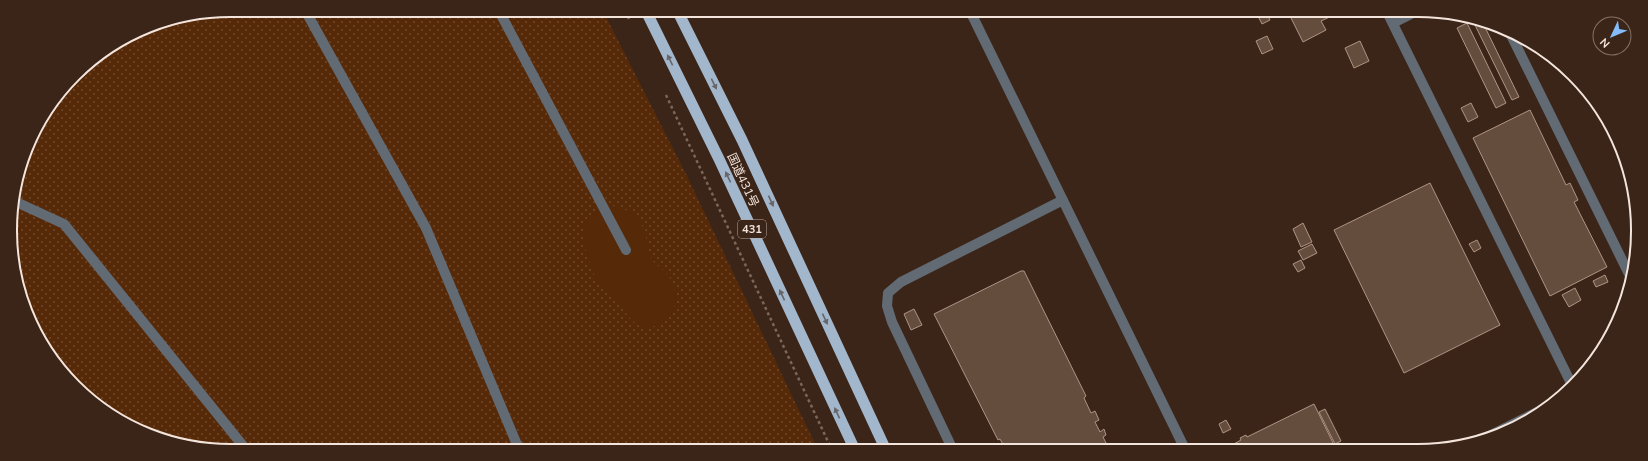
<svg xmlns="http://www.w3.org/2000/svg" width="1648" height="461" font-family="Mulish,'Noto Sans JP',sans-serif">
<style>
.grass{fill:url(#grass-dots)}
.park{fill:#562908}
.building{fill:#654d3e;stroke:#af9484}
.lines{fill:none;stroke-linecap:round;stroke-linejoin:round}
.path{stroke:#7a675b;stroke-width:2.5;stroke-dasharray:3 3;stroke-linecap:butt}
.service{stroke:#626a74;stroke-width:10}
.trunk{stroke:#a2b6cc;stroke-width:11}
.oneway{fill:#696669}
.labels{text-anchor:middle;stroke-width:3.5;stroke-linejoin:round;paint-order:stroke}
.shield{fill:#3b2518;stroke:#bcaba1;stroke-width:1}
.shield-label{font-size:11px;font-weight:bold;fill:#f4e5dc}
.street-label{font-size:12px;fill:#f4e5dc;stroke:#3b2518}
.rim{fill:none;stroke:#f4e5dc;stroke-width:2}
</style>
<defs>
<pattern id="grass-dots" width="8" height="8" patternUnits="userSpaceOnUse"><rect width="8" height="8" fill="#562908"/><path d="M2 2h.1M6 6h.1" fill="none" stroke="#6f482b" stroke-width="1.8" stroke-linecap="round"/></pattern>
</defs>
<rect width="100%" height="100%" fill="#3b2518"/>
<path class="grass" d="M231,10L603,11L686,174L817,448L188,447L120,421L55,365L18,288L10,216L33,133L85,65L146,27Z"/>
<path class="park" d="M616,206C631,211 643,220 646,237C647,244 647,251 650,257C655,266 666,270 671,280C680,296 676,316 659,324C655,327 648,327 644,327C640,325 634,323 631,319C624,313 622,303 615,296C608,291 602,288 597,280C594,275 592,269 590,263C579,235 580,210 616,206Z"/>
<path class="building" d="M1257,14H1267L1270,20L1262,24Z
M1289,14H1336L1321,21L1326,30L1303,42Z
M1472,19L1483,23L1519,97L1512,100Z
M1467,23L1506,103L1496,108L1457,28Z
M1267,36L1273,49L1262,54L1256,41Z
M1360,41L1369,61L1354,68L1345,48Z
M1471,103L1478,117L1468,122L1461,108Z
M1530,110L1566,185L1570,183L1578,200L1574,202L1607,267L1550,296L1473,138Z
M1430,183L1500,325L1404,373L1334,230Z
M1303,223L1312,242L1301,247L1293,229Z
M1477,240L1481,248L1474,252L1469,244Z
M1312,244L1317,253L1303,260L1298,251Z
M1301,260L1305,268L1298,272L1293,264Z
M1021,271H1024L1086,396L1084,398L1091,413L1095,411L1099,420L1095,422L1100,432L1104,429L1106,435L1103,437L1109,449L1005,448L1000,439L998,440L934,314Z
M1605,275L1608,282L1596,287L1593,281Z
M1575,288L1581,300L1569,307L1562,295Z
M914,309L922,325L911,330L904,314Z
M1314,404L1336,449H1234L1232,445L1241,440L1240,438L1246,435L1247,437Z
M1325,409L1341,441L1335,444L1319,412Z
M1226,420L1231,429L1223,433L1219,424Z"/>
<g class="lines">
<path class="path" d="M625,11L629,19
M666,95L831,448"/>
<path class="service" d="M305,10L426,228L518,447
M499,11L626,250
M971,13L1185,449
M1388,14L1572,385
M1393,23L1411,14
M1511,35L1629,274L1632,277
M14,201L64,224L244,447
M1489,436L1545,408
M952,448L892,322L887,306L888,293L901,282L1063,200"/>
<path class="trunk" d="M646,11L719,159L854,448
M678,12L742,140L885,448"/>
</g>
<defs><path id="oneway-solid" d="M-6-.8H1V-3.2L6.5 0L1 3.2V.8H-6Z"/></defs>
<g class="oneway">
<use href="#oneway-solid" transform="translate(670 60) rotate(-116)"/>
<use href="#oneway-solid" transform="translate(714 84) rotate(64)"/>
<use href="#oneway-solid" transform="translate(728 177) rotate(-115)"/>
<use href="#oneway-solid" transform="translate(771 201) rotate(65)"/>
<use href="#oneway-solid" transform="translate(782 295) rotate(-115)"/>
<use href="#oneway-solid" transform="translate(825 319) rotate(65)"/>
<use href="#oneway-solid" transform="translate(837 413) rotate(-115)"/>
</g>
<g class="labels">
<rect class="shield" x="738" y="220" width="28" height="18" rx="3"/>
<g class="shield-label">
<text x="752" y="233">431</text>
</g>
<g class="street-label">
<text transform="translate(743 180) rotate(65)" y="4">国道431号</text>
</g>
</g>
<path d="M0 0H1648V461H0ZM230 17H1418A213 213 0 0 1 1631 230V231A213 213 0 0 1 1418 444H230A213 213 0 0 1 17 231V230A213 213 0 0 1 230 17Z" fill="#3b2518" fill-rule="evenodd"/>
<path class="rim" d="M230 17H1418A213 213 0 0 1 1631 230V231A213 213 0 0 1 1418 444H230A213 213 0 0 1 17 231V230A213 213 0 0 1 230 17Z"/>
<g transform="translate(1612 36) rotate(226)"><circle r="19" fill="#3b2518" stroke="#857266"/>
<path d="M0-3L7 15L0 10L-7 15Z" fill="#84bcfb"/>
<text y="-6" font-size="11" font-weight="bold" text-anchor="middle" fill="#f4e5dc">N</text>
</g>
</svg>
